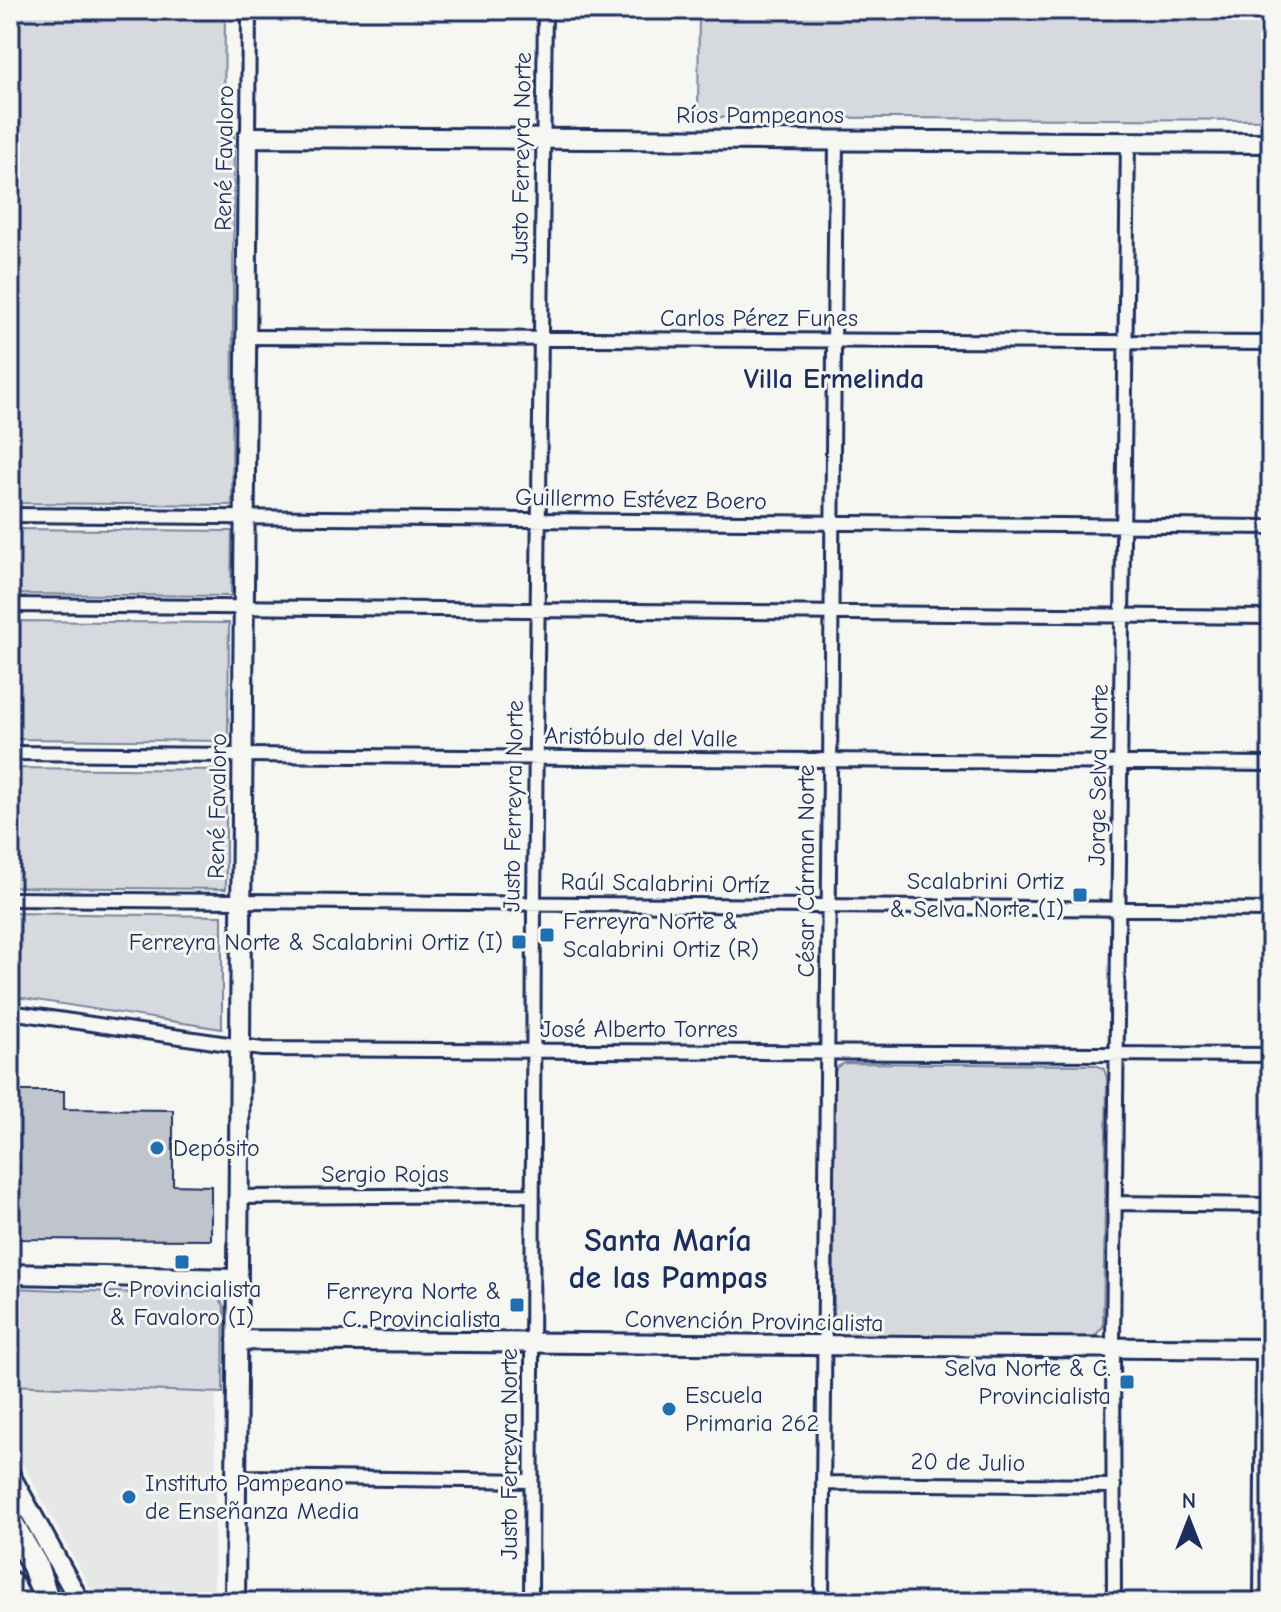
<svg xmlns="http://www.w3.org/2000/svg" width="1281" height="1612" font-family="'Comic Neue',sans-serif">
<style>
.built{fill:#e6e7e7}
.green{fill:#d6d9dd;stroke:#78849e;stroke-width:2}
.building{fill:#c0c4cd;stroke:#1b2f5e;stroke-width:2}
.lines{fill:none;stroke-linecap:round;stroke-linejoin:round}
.street-casing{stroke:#1b2f5e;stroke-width:18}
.secondary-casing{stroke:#1b2f5e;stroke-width:24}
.highway-casing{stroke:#1b2f5e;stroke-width:30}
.street{stroke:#f6f6f2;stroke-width:12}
.secondary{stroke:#f6f6f2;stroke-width:18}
.highway{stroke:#f6f6f2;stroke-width:24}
.poi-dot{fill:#1f6fb2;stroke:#f6f6f2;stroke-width:3}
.labels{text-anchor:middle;stroke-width:6;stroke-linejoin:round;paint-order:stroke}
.street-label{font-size:24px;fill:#1b2f5e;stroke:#f6f6f2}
.poi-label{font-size:24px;fill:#1b2f5e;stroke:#f6f6f2;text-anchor:end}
.quarter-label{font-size:28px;font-weight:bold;fill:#1b2f5e;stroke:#f6f6f2}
.district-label{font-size:32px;font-weight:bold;fill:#1b2f5e;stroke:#f6f6f2}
</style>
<rect width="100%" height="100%" fill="#f6f6f2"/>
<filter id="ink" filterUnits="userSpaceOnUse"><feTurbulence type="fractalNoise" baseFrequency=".0125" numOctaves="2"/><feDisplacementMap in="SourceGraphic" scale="16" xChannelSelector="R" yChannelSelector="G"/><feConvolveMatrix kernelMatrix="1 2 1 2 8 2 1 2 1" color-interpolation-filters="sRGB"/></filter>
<g filter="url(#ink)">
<path class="built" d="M10,1385L216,1393L214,1602H98L10,1441Z"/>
<path class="green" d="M10,10H225L224,124L234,129L232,505L10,503Z
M699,10H1271V120L698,117Z
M10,529L232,531L231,596L10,594Z
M10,621L229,623L228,741L10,739Z
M10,768L226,770V889L10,887Z
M10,913L222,916V1029L10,996Z
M845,1063L1096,1065L1104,1069L1107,1078L1103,1327L1093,1338L844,1335L834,1331L833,1075L837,1067Z
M10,1288L218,1296L224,1306L223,1393L10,1385Z"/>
<path class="building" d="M10,1091H64V1109L173,1110V1185L211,1186V1240L10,1239Z"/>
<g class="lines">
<defs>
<path id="street" d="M248,137L249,10
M246,337L1271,343
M10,515L1271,527
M10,605L1271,617
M10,753L1271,764
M10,899L1271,910
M10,1012L262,1049L1271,1055
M238,1197L532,1195
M1115,1203L1271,1205
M236,1477L531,1481
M823,1483L1114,1486
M1261,1601L1263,1349
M531,1602L534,903L545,10
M822,1602L836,140
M1114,1602L1113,1341L1128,141"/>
<path id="secondary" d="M10,1274L237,1279
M237,1340L1271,1349
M10,1475L80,1602
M235,1602L248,137L1271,143"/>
<path id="highway" d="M10,1522L35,1566L47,1602
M10,1584L20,1602"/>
</defs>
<use href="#street" class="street-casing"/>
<use href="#secondary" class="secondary-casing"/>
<use href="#highway" class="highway-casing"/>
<use href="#street" class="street"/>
<use href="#secondary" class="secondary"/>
<use href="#highway" class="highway"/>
</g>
</g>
<g class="poi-dot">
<rect x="1072" y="887" width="16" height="16" rx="4"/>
<rect x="539" y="927" width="16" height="16" rx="4"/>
<rect x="511" y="934" width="16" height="16" rx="4"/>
<circle cx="157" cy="1148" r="8"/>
<rect x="174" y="1254" width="16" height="16" rx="4"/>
<rect x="509" y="1297" width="16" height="16" rx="4"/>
<rect x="1119" y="1374" width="16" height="16" rx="4"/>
<circle cx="669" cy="1409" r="8"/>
<circle cx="129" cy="1497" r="8"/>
</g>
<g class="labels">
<g class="street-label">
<text x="760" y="123">Ríos Pampeanos</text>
<text transform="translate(224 158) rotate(-89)" y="8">René Favaloro</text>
<text transform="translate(521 158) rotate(-89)" y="8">Justo Ferreyra Norte</text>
<text x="759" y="326">Carlos Pérez Funes</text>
<text transform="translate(641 499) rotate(1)" y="8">Guillermo Estévez Boero</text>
<text transform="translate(641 737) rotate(1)" y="8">Aristóbulo del Valle</text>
<text transform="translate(1098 775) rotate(-89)" y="8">Jorge Selva Norte</text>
<text transform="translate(217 806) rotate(-89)" y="8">René Favaloro</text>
<text transform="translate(513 806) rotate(-89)" y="8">Justo Ferreyra Norte</text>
<text transform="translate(806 871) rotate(-90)" y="8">César Cárman Norte</text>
<text transform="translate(665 883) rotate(1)" y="8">Raúl Scalabrini Ortíz</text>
<text x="639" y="1037">José Alberto Torres</text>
<text x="385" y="1182">Sergio Rojas</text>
<text transform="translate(754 1321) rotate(1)" y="8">Convención Provincialista</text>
<text transform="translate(509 1454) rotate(-90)" y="8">Justo Ferreyra Norte</text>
<text transform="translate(968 1462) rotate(1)" y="8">20 de Julio</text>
</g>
<g class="poi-label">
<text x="1064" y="889">Scalabrini Ortiz<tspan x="1064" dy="28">&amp; Selva Norte (I)</tspan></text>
<text x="563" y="929" text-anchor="start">Ferreyra Norte &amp;<tspan x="563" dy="28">Scalabrini Ortiz (R)</tspan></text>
<text x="503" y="950">Ferreyra Norte &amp; Scalabrini Ortiz (I)</text>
<text x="173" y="1156" text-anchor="start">Depósito</text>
<text x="182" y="1297" text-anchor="middle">C. Provincialista<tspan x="182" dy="28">&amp; Favaloro (I)</tspan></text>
<text x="501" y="1299">Ferreyra Norte &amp;<tspan x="501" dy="28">C. Provincialista</tspan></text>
<text x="1111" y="1376">Selva Norte &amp; C.<tspan x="1111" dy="28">Provincialista</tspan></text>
<text x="685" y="1403" text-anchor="start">Escuela<tspan x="685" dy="28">Primaria 262</tspan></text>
<text x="145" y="1491" text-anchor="start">Instituto Pampeano<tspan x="145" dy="28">de Enseñanza Media</tspan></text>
</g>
<g class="quarter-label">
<text x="834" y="388">Villa Ermelinda</text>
</g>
<g class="district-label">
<text x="668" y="1251">Santa María<tspan x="668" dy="37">de las Pampas</tspan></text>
</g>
</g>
<rect width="1281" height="1612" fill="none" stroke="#f6f6f2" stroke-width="40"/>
<rect x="20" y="20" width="1241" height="1572" fill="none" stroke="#1b2f5e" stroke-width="3" filter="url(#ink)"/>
<g transform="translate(1189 1520)" stroke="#f6f6f2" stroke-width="6" paint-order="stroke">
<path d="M0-6L14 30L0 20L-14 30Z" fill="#1b2f5e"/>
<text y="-12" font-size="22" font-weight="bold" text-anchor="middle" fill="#1b2f5e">N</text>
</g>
</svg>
